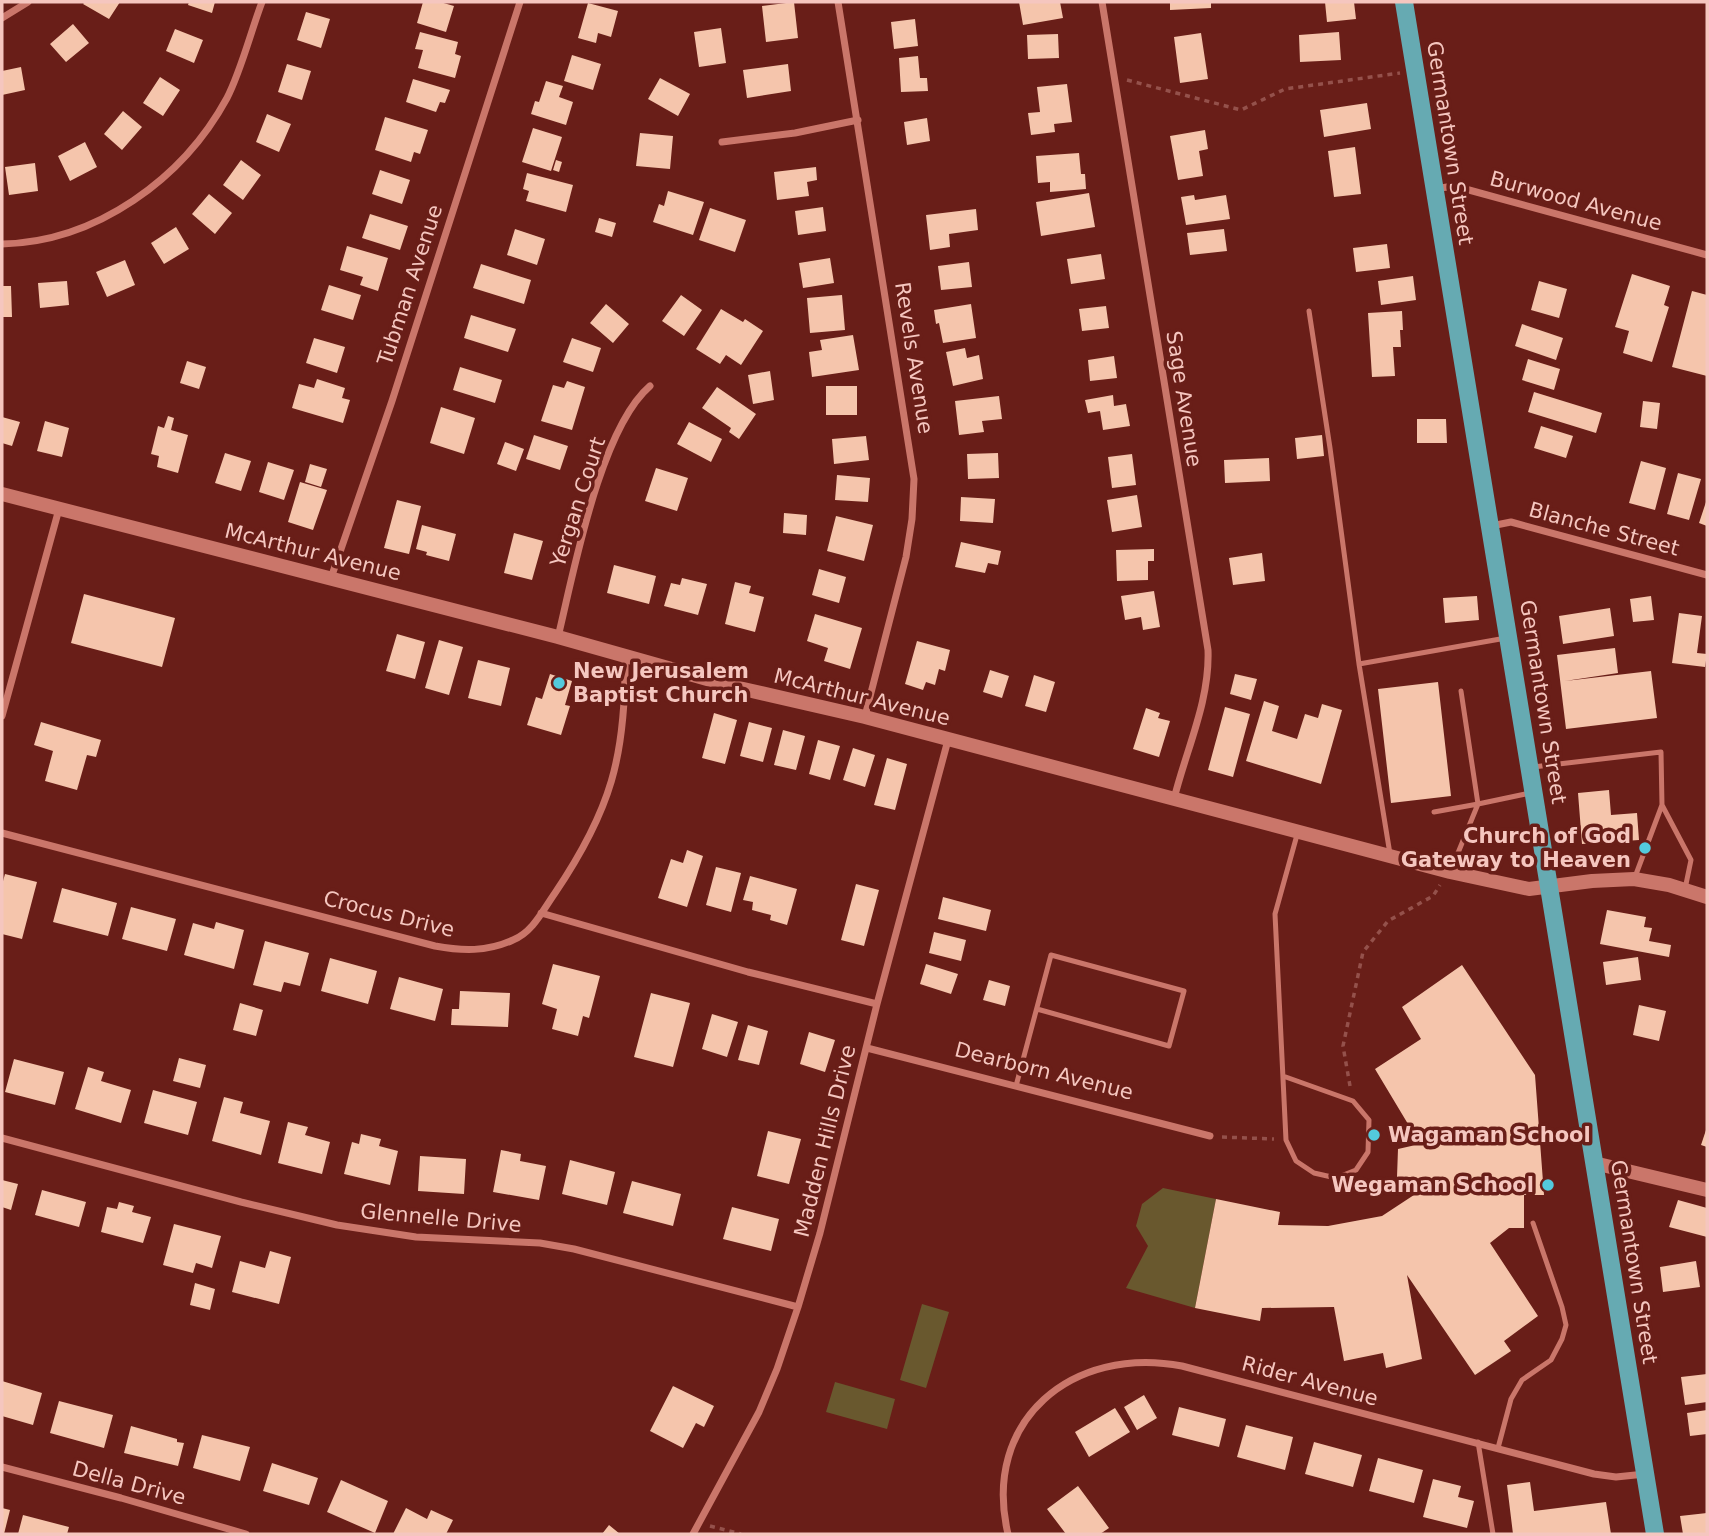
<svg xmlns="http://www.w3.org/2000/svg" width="1709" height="1536" font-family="'DejaVu Sans',sans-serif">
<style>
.green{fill:#69582e}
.building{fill:#f5c5ac}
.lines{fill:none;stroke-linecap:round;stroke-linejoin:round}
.path{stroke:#94514b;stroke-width:3.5;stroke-dasharray:5 5;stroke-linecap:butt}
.lane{stroke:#ca766a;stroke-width:5}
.street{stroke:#ca766a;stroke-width:7}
.secondary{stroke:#ca766a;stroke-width:14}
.primary{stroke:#66aab2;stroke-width:18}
.poi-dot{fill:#53cadc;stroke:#691e18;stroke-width:2.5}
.labels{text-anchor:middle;stroke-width:7;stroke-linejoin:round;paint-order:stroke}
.street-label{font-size:21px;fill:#f5c6bf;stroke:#691e18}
.poi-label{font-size:21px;font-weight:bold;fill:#f5c6bf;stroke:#691e18;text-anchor:start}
</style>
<rect width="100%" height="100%" fill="#691e18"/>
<path class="green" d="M1163,1188L1216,1199L1195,1308L1126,1288L1148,1246L1136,1226L1142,1204Z
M922,1304L949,1312L926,1388L900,1380Z
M835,1382L895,1399L887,1429L826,1412Z"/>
<path class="building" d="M85,2H120L109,19L83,4Z
M189,2H215L212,13L188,5Z
M423,2H440L454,6L446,32L417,23Z
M794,2L798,38L766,42L762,6Z
M1019,2H1060L1063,18L1023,25Z
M1170,2H1211V8L1170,10Z
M1325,2H1354L1356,19L1327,22Z
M588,3L618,11L611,37L598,33L596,43L578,38Z
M306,12L330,19L321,48L297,40Z
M915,19L918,46L894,49L891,22Z
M73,24L89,43L66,62L50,44Z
M721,28L726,63L699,67L694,32Z
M175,29L203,40L194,63L166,51Z
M420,32L458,42L455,54L461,56L455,78L418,68L423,50L415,49Z
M1339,32L1341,60L1300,62L1299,35Z
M1201,33L1208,79L1180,83L1174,37Z
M1058,34L1059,58L1028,59L1027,35Z
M572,55L601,64L593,90L564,81Z
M918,56L920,78H927L928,91L901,92L899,58Z
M287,64L311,71L302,100L278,92Z
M788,64L791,91L747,98L743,70Z
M21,67L25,90L2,95V71Z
M160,77L180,90L163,116L143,103Z
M660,78L690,94L678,116L648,99Z
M413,79L450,90L445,103L440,102L436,112L406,102Z
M546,81L563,86L559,97L573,102L566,125L531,114L535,101L539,102Z
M1067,84L1072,122L1054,124L1055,132L1031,135L1028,113L1040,112L1037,87Z
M1367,103L1371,129L1324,137L1320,110Z
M123,111L142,127L122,150L104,134Z
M267,114L291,124L279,152L256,142Z
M385,117L428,130L420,154L414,152L411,162L375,150Z
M927,118L930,141L907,145L904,122Z
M533,128L562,137L551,171L522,162Z
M1205,130L1208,149L1199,151L1203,176L1178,180L1170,136Z
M640,133L673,136L670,169L636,166Z
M85,142L97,167L70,181L58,156Z
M1355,147L1361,194L1334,197L1328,151Z
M1079,153L1081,174H1085L1086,189L1050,192V182L1038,183L1036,156Z
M241,160L261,175L243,200L223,185Z
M556,160L562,162L559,172L553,170Z
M35,163L38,191L9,195L5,167Z
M816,167L817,180L807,182L809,196L777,200L774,172Z
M380,170L410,180L402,204L372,194Z
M527,173L573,185L566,212L526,201L529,191L523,189Z
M668,191L704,202L693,235L653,222L659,204L664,206Z
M1089,193L1095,227L1041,236L1036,202Z
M209,194L232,213L215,234L192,214Z
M1194,195L1195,200L1226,195L1230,219L1186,225L1181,197Z
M823,207L826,231L798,235L795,211Z
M710,208L746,220L735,252L699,240Z
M976,209L978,230L949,234L950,247L930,250L926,215Z
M370,214L408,226L400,250L362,238Z
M599,218L616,223L612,237L595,232Z
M176,227L189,249L164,264L151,243Z
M515,229L545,239L537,265L507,255Z
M1224,229L1227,251L1190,255L1187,233Z
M1387,244L1390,268L1356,272L1353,248Z
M347,246L388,258L378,291L360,285L363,277L340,270Z
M1101,254L1105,279L1071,284L1067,259Z
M830,258L834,283L803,288L799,263Z
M125,260L135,285L107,297L96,272Z
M969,262L972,287L941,290L938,266Z
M481,264L531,280L524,304L473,288Z
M1632,274L1670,286L1664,305L1669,307L1652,362L1623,353L1629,331L1615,327Z
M1413,276L1416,300L1381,305L1378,281Z
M67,281L69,305L40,308L38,283Z
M1539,281L1567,289L1559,318L1531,310Z
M329,285L361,295L353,320L321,310Z
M2,286H11L12,317H2Z
M1692,291L1707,295V376L1672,367Z
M681,295L702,310L684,336L662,321Z
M842,295L845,330L810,333L807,298Z
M606,304L629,324L613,343L590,323Z
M971,304L976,338L943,343L939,323L936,324L934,310Z
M1106,306L1109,328L1082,331L1079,309Z
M721,309L743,322L745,319L763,331L741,365L726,355L720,364L696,349Z
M1402,311L1403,330H1400L1401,347H1393L1395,376L1372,377L1368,313Z
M471,315L516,329L508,352L464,338Z
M1522,324L1563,338L1556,360L1515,346Z
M853,335L859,370L812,377L809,352L822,350L820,340Z
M314,338L345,347L337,373L306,363Z
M572,338L601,348L593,372L563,362Z
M965,348L967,358L979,355L983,379L953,386L946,352Z
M1114,356L1117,378L1090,381L1088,360Z
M1528,359L1560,369L1554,390L1522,380Z
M187,361L206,367L199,389L180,383Z
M460,367L502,380L495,403L453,390Z
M770,371L774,400L753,404L748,375Z
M317,379L345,388L342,398L350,400L343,423L292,408L299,384L314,388Z
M567,381L585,387L572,430L541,421L553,385L564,388Z
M826,386H857V415H826Z
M717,387L756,414L739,439L729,432L731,428L702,408Z
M1534,392L1602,413L1596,433L1528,412Z
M1113,395L1114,406L1126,404L1130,426L1103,430L1100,411L1088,413L1085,400Z
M999,396L1002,419L982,421L984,432L959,435L955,401Z
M1643,401L1660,403L1657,429L1640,427Z
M441,407L475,418L464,454L430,443Z
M168,416L174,418L171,430L188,435L178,473L157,467L159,456L151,454L158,426L164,428Z
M2,417L20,422L12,446L2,443Z
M1417,419H1446L1447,443H1417Z
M45,421L69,428L62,457L37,451Z
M689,422L722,439L711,462L677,444Z
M1541,426L1573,436L1566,458L1534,448Z
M534,435L568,446L560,470L526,459Z
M1322,435L1324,456L1297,459L1295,438Z
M866,436L869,460L834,464L832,439Z
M505,442L524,449L516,471L497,464Z
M225,453L251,461L241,491L215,483Z
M998,453L999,478L968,479L967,454Z
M1132,454L1136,485L1112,488L1108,457Z
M1269,458L1270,481L1225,483L1224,460Z
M1641,461L1666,468L1655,510L1629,503Z
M268,462L294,470L284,500L259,492Z
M310,464L327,469L321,487L305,482Z
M656,468L688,478L677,511L645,501Z
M1678,473L1701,479L1689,520L1667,514Z
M837,475L870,478L868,502L835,500Z
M300,482L327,490L313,530L288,522Z
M1137,495L1142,527L1112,532L1107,500Z
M961,497L995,499L993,523L960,521Z
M1707,499V526L1699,523Z
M397,500L421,506L409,554L384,548Z
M784,513L807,515L806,535L783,533Z
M836,516L873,525L864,561L827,551Z
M422,525L456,534L449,561L426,555L427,552L416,549Z
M514,533L543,541L532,580L504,573Z
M961,542L1001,551L998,565L988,563L985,573L955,567Z
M1154,549V561H1148V580L1117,581L1116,550Z
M1262,553L1265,581L1233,585L1229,558Z
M614,565L656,576L649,604L607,593Z
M819,569L846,577L839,603L812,595Z
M682,578L707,584L698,615L664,606L671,583L680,585Z
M735,582L751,586L749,593L764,597L755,632L725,624Z
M1154,591L1160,627L1143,630L1141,617L1125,620L1121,596Z
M84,594L175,618L162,667L71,643Z
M1477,596L1479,620L1445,623L1443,598Z
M1651,596L1654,620L1633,622L1630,599Z
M1610,608L1614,636L1563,644L1559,616Z
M1679,613L1702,616L1697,653L1707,654L1705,667L1672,663Z
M815,614L862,628L850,669L824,661L828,648L807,641Z
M397,634L425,642L415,679L386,671Z
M439,640L463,647L449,695L425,688Z
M917,641L950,650L945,671L939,669L935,685L926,682L923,690L905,684Z
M1615,648L1618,673L1565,681L1651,671L1657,718L1566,729L1557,655Z
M478,660L510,668L501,706L468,698Z
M990,670L1009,676L1002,698L983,692Z
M550,674L572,681L565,705L570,706L561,735L527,725L536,697L542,699Z
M1235,674L1257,679L1251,700L1230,694Z
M1034,675L1055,682L1046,712L1025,706Z
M1438,682L1451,796L1391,803L1378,689Z
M1264,701L1279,706L1272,731L1297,739L1305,714L1318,718L1322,704L1342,710L1321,784L1246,761Z
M1225,707L1250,714L1233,777L1208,770Z
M1146,708L1160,713L1158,718L1170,721L1159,757L1133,749Z
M714,713L737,720L725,764L702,758Z
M41,722L101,740L96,757L87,755L77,790L45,781L53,751L34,745Z
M749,722L772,728L763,762L740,756Z
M783,730L805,736L796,770L774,765Z
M818,740L840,746L830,780L809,774Z
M853,748L875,755L865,787L843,780Z
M887,758L907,764L895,810L874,805Z
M1609,790L1611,815L1637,813L1639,840L1582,844L1578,793Z
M687,850L703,856L687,907L658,898L671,859L683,863Z
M716,867L741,873L731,912L706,905Z
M5,874L37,882L22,939L2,934V885Z
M750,876L797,889L787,925L770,920L771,915L752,910L753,902L743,900Z
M856,884L879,890L864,946L841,940Z
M62,888L117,903L108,936L53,922Z
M943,897L991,910L986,931L938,919Z
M131,907L176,919L167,951L122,939Z
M1607,910L1646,917L1644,927L1652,928L1649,941L1671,945L1669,957L1600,944Z
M216,922L244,930L234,969L184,955L193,923L214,929Z
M934,932L966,940L961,961L929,953Z
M265,941L309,953L300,986L284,982L281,992L253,985Z
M1638,957L1641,980L1606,985L1603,962Z
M330,958L377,971L368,1004L321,991Z
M553,964L600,976L589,1018L583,1016L578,1036L552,1029L557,1009L542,1004Z
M926,964L958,974L951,994L920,984Z
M1462,965L1535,1075L1544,1195H1524V1228H1509L1490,1243L1538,1316L1504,1341L1511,1351L1475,1375L1407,1275L1422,1359L1386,1368L1383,1353L1344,1361L1334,1307L1262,1308L1260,1321L1195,1308L1216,1199L1280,1212L1278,1225L1328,1226L1382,1216L1417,1193L1415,1177H1397L1398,1149L1420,1144L1375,1069L1421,1039L1402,1007Z
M399,977L443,989L435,1021L390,1009Z
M989,980L1010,986L1005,1006L983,1000Z
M460,991L510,993L508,1027L451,1025L452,1009H459Z
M651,993L690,1003L673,1067L634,1057Z
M240,1003L263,1010L256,1036L233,1030Z
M1639,1005L1666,1011L1659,1041L1633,1035Z
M712,1014L738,1022L727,1057L702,1049Z
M748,1025L768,1031L759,1065L738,1060Z
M809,1032L835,1040L825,1072L800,1064Z
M179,1058L206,1065L200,1088L173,1081Z
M14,1059L64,1072L55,1105L5,1092Z
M88,1067L104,1072L101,1081L131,1090L121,1123L75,1109Z
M153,1090L197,1102L188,1135L144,1123Z
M224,1097L243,1102L240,1113L270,1121L261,1155L212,1141Z
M288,1122L308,1127L305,1135L330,1142L322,1174L278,1163Z
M1707,1127V1147L1701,1145Z
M768,1131L801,1139L789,1184L757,1176Z
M361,1134L381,1139L379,1146L398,1151L390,1185L344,1174L352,1142L359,1144Z
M501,1150L521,1154L520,1161L546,1166L539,1200L493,1192Z
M420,1156L466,1159L464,1194L418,1191Z
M570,1160L615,1172L607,1205L562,1194Z
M2,1180L18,1184L11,1210L2,1207Z
M632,1181L681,1194L673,1226L623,1213Z
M42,1190L86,1202L79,1227L35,1215Z
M1678,1200L1707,1208V1237L1669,1227Z
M119,1202L134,1206L132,1212L151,1217L143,1243L101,1232L107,1207L117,1209Z
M732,1207L779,1219L771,1251L723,1239Z
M174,1224L221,1236L212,1268L196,1263L193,1273L163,1265Z
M270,1251L291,1257L279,1304L232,1292L240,1261L265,1268Z
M1696,1261L1700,1287L1663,1292L1660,1267Z
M195,1283L215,1289L210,1310L190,1305Z
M1707,1374V1402L1685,1405L1681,1377Z
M2,1381L42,1393L33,1425L2,1416Z
M673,1386L714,1406L704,1427L696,1423L683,1448L650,1431Z
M1144,1395L1157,1418L1137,1430L1124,1407Z
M59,1401L113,1415L104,1448L50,1433Z
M1179,1407L1226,1419L1219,1447L1172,1435Z
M1115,1408L1130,1432L1089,1457L1075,1432Z
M1707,1410V1434L1690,1436L1687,1413Z
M1246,1425L1293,1437L1285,1470L1237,1457Z
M131,1426L177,1439V1442L184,1443L178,1466L124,1453Z
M202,1435L250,1447L240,1481L193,1468Z
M1314,1442L1362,1455L1353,1487L1305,1474Z
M1378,1458L1423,1470L1414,1503L1369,1491Z
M272,1463L318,1478L309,1505L263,1491Z
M1433,1479L1461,1486L1458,1497L1474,1501L1467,1528L1423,1517Z
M341,1480L388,1501L375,1533L327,1512Z
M1530,1482L1534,1511L1606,1502L1611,1534H1513L1507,1485Z
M1078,1486L1109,1528L1100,1534H1066L1047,1509Z
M2,1508L10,1510L4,1534H2Z
M406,1508L427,1519L431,1510L453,1520L446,1534H393Z
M1707,1513V1534H1683L1680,1516Z
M23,1515L69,1527L67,1534H18Z
M609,1525L620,1534H602Z"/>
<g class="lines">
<path class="path" d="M1127,80L1241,110L1285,89L1400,73
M1350,1086L1343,1046L1363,952L1388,921L1433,896L1440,885
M1222,1137L1274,1139
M710,1526L741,1534"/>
<path class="lane" d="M1309,311L1330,448L1359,664L1390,854
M1359,664L1506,638
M1533,767L1661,752L1662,805L1635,877
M1662,805L1691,860L1685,889
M1434,812L1478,804L1461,691
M1451,870L1478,804L1530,793
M1283,1076L1353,1101L1369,1120L1368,1152L1356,1170L1336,1178L1314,1173L1296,1161L1286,1140L1275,914L1297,835
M1016,1086L1051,955L1184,991L1169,1046L1037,1009
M1478,1442L1493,1534
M1498,1448L1511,1399L1522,1380L1551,1360L1562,1339L1566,1325L1562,1307L1533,1223"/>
<path class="street" d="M838,2L914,479L912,519L906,557L865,716
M1102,2L1208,650C1210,701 1186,750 1174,799
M2,18L28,2
M722,142L795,133L858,120
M1435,189L1447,187L1469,190L1707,255
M2,244C96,242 183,179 227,98C241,71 251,31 262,2
M1491,526L1511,522L1707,575
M331,578L392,401L520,2
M558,637C574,571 600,429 650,386
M2,716L59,509
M2,833L435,946C462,951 487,952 513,940C533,932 543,910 555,893C611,810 626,756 625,657
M541,913L748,972L877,1004
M867,1048L1210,1136
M2,1138L241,1202L337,1225L416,1237L540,1243L574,1249L798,1307
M2,1467L121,1498L246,1534
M693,1534L759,1412L777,1369L798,1307L820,1233L877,1004L948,740
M1008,1534C981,1420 1073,1345 1182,1366L1594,1474L1616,1477L1645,1474"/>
<path class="secondary" d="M2,494L558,637L739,688L865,717L1450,872L1529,889L1592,881L1634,879L1669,885L1707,897
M1594,1163L1707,1190"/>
<path class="primary" d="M1404,2L1655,1534"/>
</g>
<g class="poi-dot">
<circle cx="559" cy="683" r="7"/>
<circle cx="1645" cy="848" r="7"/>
<circle cx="1374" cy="1135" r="7"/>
<circle cx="1548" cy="1185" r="7"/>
</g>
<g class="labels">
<g class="street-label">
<text transform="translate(1450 143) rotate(81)" y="7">Germantown Street</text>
<text transform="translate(1576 201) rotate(15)" y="7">Burwood Avenue</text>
<text transform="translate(410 285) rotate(-72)" y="7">Tubman Avenue</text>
<text transform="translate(914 358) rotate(81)" y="7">Revels Avenue</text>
<text transform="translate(1184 399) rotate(81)" y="7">Sage Avenue</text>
<text transform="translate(578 502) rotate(-72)" y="7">Yergan Court</text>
<text transform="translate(1604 529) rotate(15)" y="7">Blanche Street</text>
<text transform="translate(313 552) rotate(14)" y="7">McArthur Avenue</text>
<text transform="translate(862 697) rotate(14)" y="7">McArthur Avenue</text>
<text transform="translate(1543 702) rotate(81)" y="7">Germantown Street</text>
<text transform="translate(389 914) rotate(14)" y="7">Crocus Drive</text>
<text transform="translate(1044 1071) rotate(14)" y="7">Dearborn Avenue</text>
<text transform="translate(825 1141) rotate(-76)" y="7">Madden Hills Drive</text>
<text transform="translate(441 1218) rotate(5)" y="7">Glennelle Drive</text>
<text transform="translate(1634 1262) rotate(81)" y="7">Germantown Street</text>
<text transform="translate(1310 1381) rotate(15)" y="7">Rider Avenue</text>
<text transform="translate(129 1483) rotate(15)" y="7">Della Drive</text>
</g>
<g class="poi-label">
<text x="573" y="678">New Jerusalem<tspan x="573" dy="24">Baptist Church</tspan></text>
<text x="1631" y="843" text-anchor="end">Church of God<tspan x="1631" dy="24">Gateway to Heaven</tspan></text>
<text x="1388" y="1142">Wagaman School</text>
<text x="1534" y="1192" text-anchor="end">Wegaman School</text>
</g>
</g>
<rect width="1709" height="1536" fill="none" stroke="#f5c6bf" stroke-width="7"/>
</svg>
